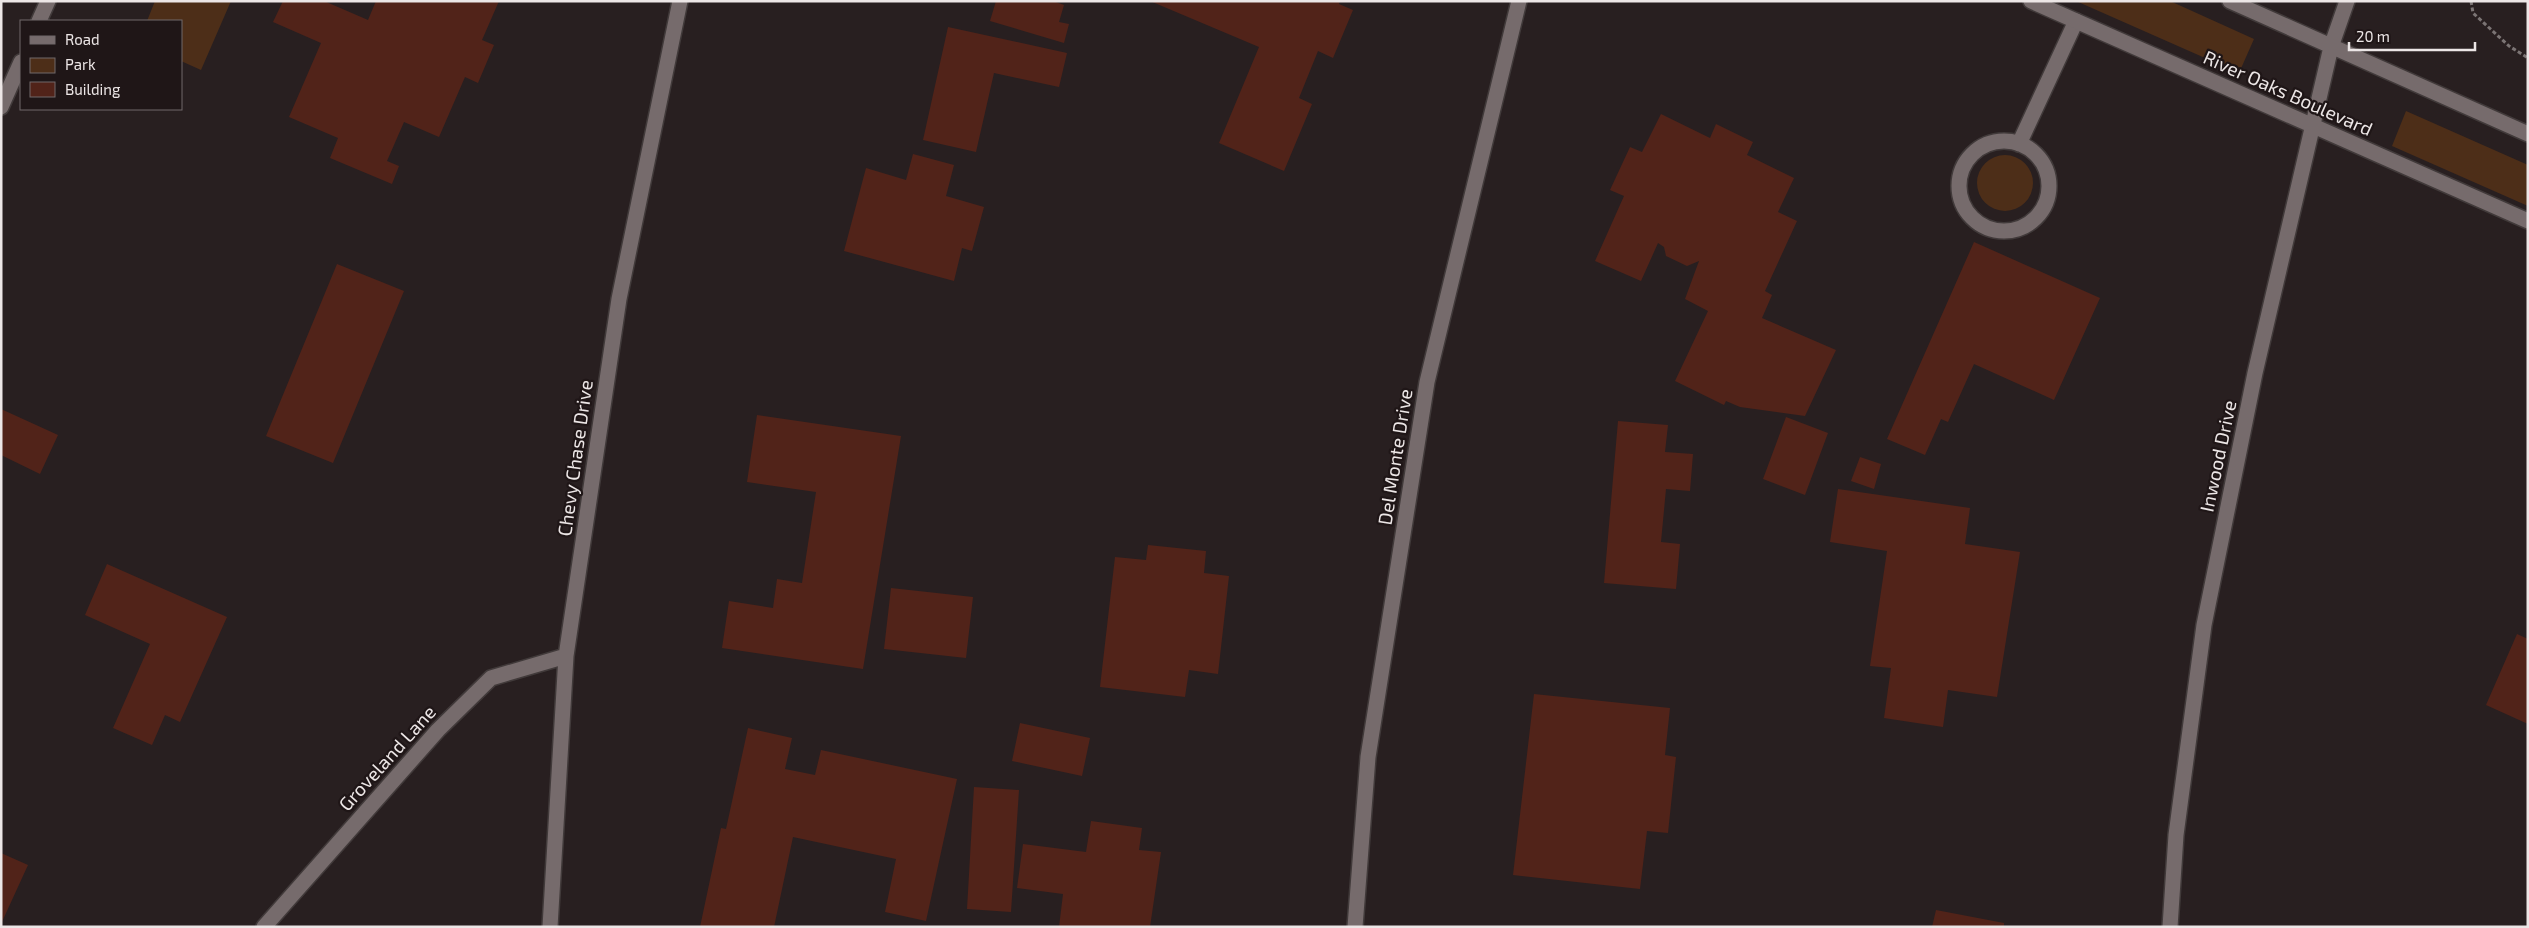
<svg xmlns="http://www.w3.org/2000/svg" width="2529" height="928" font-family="'Exo 2',sans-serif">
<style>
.green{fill:#4d2e18}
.building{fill:#512319}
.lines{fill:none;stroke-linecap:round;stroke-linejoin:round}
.service-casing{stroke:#413a3a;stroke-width:18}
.minor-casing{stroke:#413a3a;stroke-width:18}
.tertiary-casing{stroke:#413a3a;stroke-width:18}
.secondary-casing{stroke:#413a3a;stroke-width:18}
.path{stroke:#7b7474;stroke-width:3;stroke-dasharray:4 2.5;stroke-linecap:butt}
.service{stroke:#766b6c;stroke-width:15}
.minor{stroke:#766b6c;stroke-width:15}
.tertiary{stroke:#766b6c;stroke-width:15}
.secondary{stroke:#766b6c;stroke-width:15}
.labels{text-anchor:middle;stroke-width:4.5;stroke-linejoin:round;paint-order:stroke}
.street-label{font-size:19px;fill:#ece6e6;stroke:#1f1617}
</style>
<rect width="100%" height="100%" fill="#281f20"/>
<path class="green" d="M155,1H231L201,70L181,61V21H147Z
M2076,1H2170L2254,39L2239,73Z
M2406,111L2528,165V206L2392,146Z
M1977 183a28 28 0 1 1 56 0a28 28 0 1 1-56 0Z"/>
<path class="building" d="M283,1H324L368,20L376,1H499L482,40L494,45L478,83L465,77L439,137L404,122L387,161L399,166L392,184L330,158L338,138L289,117L321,43L273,22Z
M996,1H1053L1064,5L1059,22L1069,24L1064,43L990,21Z
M1150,1H1340L1339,4L1353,10L1333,58L1318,51L1299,98L1312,104L1284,171L1219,143L1259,47Z
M948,27L1067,53L1059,87L994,73L976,152L923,140Z
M1661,114L1710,138L1716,124L1753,142L1747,155L1794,178L1778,212L1797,221L1765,291L1772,295L1762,318L1836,350L1805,416L1740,407L1726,401L1724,405L1675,381L1708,311L1685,299L1699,261L1687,266L1666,256L1664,247L1658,243L1641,281L1595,261L1624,196L1610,190L1630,147L1642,152Z
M913,154L954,165L946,196L984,207L972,251L962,248L954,281L844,251L866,168L906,180Z
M1974,242L2100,298L2054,400L1974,364L1948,422L1941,419L1925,455L1887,439Z
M337,264L404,291L333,463L266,436Z
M1,409L58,435L40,474L1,455Z
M757,415L901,436L863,669L722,648L729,601L773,608L777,579L802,583L816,492L747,482Z
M1786,417L1828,433L1805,495L1763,479Z
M1618,421L1668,425L1665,452L1693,454L1690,491L1666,489L1661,542L1680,544L1676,589L1604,583Z
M1860,457L1881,464L1874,489L1851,481Z
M1838,489L1970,508L1965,544L2020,552L1997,697L1948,690L1943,727L1884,718L1891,668L1870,666L1887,551L1830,542Z
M1148,545L1206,551L1204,573L1229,576L1218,674L1189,670L1185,697L1100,687L1115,557L1146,560Z
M107,564L227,617L180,722L165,715L152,745L113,728L150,644L85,615Z
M891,588L973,597L966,658L884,649Z
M2517,634L2528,639V724L2486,705Z
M1534,694L1670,708L1665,755L1676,757L1668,833L1647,831L1640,889L1513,875Z
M1020,723L1090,738L1082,776L1012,761Z
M748,728L792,738L785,769L815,775L821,750L957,779L926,921L885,912L896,859L793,837L774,927H700L721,828L726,829Z
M974,787L1019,790L1011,912L967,909Z
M1091,821L1142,828L1139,850L1161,852L1150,927H1059L1063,894L1017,888L1023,844L1086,852Z
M1,853L28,865L1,924Z
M1936,910L2004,923V927H1932Z"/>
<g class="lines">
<defs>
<path id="service" d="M1959 186a45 45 0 1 1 90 0a45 45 0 1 1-90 0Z
M2019,144L2076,21"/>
<path id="minor" d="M264,927L438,730L491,678L566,656
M550,927L566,656L619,299L680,1
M1355,927L1368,757L1427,382L1519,1"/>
<path id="tertiary" d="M2031,1L2528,221
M2230,1L2528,134
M2170,927L2176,835L2204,625L2255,373L2331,47L2347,1"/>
<path id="secondary" d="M39,21L48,1
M1,107L21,62"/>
</defs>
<use href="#service" class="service-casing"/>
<use href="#minor" class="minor-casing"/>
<use href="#tertiary" class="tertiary-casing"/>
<use href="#secondary" class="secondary-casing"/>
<path class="path" d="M2471,1L2473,13L2509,46L2528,58"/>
<use href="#service" class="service"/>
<use href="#minor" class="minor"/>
<use href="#tertiary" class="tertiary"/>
<use href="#secondary" class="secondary"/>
</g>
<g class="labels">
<g class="street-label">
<text transform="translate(2288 93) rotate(24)" y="7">River Oaks Boulevard</text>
<text transform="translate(2218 456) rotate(-78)" y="7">Inwood Drive</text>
<text transform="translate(1395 457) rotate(-81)" y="7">Del Monte Drive</text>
<text transform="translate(575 458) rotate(-82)" y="7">Chevy Chase Drive</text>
<text transform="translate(387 758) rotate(-48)" y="7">Groveland Lane</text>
</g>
</g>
<rect width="2529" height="928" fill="none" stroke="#ece6e6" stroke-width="5"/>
<rect x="20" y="20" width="162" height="90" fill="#1f1617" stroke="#71696a"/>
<rect x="30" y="36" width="25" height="8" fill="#766b6c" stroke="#71696a"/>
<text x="65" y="45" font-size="15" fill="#ece6e6">Road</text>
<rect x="30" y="58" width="25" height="15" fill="#4d2e18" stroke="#71696a"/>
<text x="65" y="70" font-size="15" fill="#ece6e6">Park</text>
<rect x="30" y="82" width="25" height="15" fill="#512319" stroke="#71696a"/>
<text x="65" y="95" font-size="15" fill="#ece6e6">Building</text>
<path d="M2349 42v8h126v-8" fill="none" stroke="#ece6e6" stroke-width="2.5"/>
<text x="2356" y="42" font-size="15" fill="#ece6e6" stroke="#1f1617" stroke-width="4" paint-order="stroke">20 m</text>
</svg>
